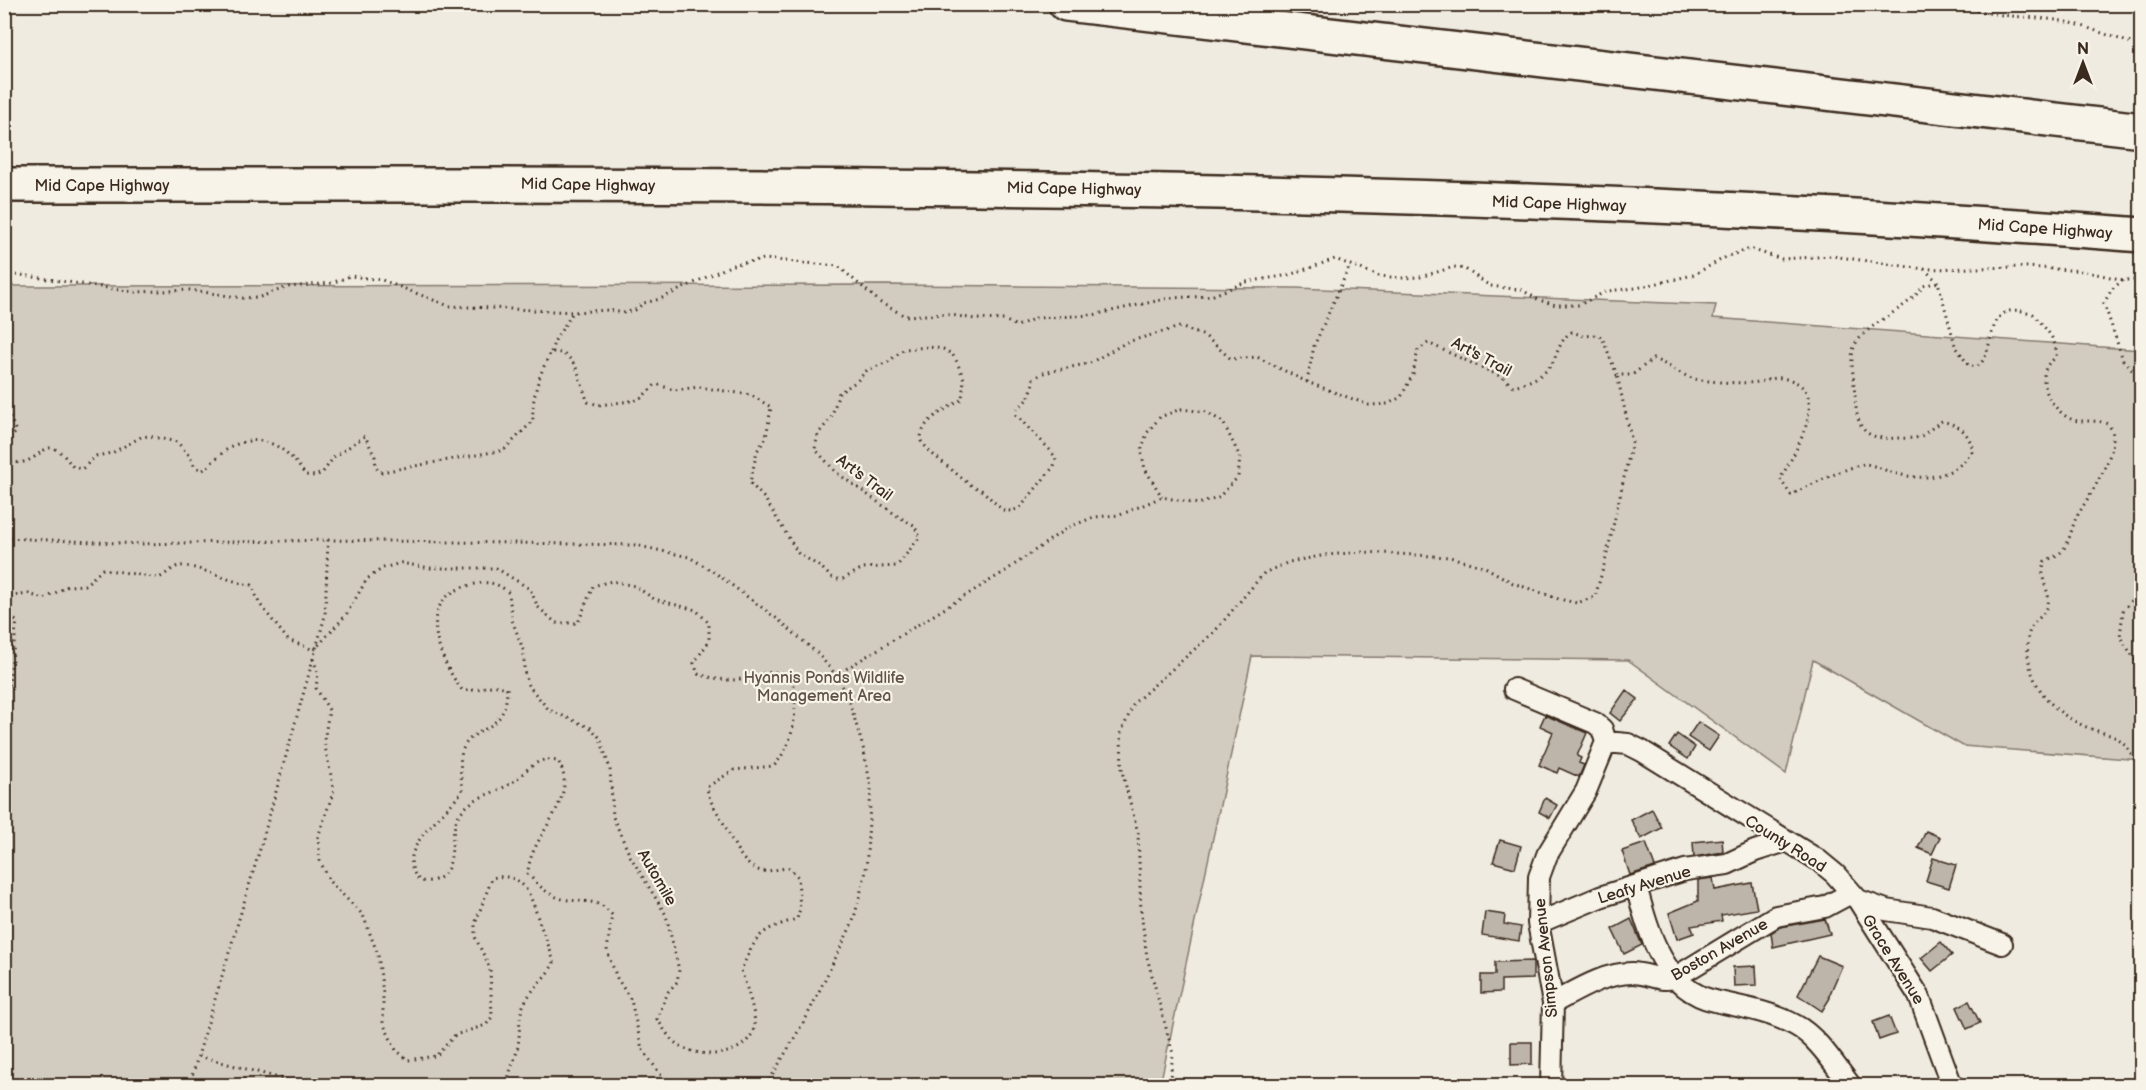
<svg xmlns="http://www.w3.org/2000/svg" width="2146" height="1090" font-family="'Balsamiq Sans',sans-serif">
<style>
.green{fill:#d1cbc0;stroke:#867a6f;stroke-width:1.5}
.building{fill:#bdb5aa;stroke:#3b2a1e;stroke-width:1.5}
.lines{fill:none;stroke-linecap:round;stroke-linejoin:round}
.minor-casing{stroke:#3b2a1e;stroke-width:24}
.motorway-casing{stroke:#3b2a1e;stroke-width:38}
.path{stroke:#3b2a1e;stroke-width:3;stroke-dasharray:1.5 4.5;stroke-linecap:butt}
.minor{stroke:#f7f3e8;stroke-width:20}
.motorway{stroke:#f7f3e8;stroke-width:33}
.labels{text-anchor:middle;stroke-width:4.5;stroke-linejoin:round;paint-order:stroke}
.street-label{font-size:16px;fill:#3b2a1e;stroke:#f7f3e8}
.park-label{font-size:16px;fill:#605246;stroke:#f7f3e8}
</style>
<rect width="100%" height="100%" fill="#efebe0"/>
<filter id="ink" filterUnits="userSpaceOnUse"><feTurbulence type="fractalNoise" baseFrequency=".0167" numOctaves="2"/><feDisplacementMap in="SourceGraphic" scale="12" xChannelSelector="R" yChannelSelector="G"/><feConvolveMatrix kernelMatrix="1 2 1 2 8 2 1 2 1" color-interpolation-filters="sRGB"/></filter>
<g filter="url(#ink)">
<path class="green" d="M885,285L1296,288L1716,305L1713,318L2141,350V760L1963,746L1813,660L1786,774L1628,660L1252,656L1160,1085H5V286Z"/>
<path class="building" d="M1626,690L1638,699L1620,721L1610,713Z
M1545,715L1587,733L1577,756L1581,758L1579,763L1584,765L1579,777L1559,768L1557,773L1539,765L1553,732L1540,726Z
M1698,722L1719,736L1709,751L1688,737Z
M1677,734L1695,747L1688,759L1669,746Z
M1545,798L1557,805L1550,818L1539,812Z
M1652,809L1662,828L1641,839L1631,820Z
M1926,831L1940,837L1932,854L1918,848Z
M1722,839L1723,852L1694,857L1693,842Z
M1500,840L1521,846L1515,868L1493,862Z
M1646,843L1655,867L1630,875L1622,851Z
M1933,858L1956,865L1949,888L1926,881Z
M1713,878L1715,890L1752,883L1757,909L1721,915L1722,921L1691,926L1694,933L1677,939L1669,913L1698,901V880Z
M1485,912L1505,915L1504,924L1521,927L1519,941L1482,935Z
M1631,919L1642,945L1624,954L1612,929Z
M1825,919L1830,934L1773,947L1771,933L1780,927Z
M1941,942L1952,955L1932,971L1921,958Z
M1818,956L1842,966L1829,996L1830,998L1822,1011L1798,995Z
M1533,961V979L1501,980V992L1481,993V975H1495V962Z
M1756,966L1757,985L1734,986L1733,967Z
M1969,1001L1980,1023L1967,1029L1957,1007Z
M1889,1016L1896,1034L1879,1040L1873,1022Z
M1511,1042H1532V1064L1511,1065Z"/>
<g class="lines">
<defs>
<path id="minor" d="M1514,689L1595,723L1602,729L1606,742L1586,791L1547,855L1539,877L1538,923L1553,1003L1551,1086
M1606,742L1628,744L1642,751L1818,860L1835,874L1858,900L1886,910L1932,917L2002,944
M1636,886C1648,930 1663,990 1715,1001C1742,1007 1771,1012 1795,1025C1818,1037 1835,1066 1851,1086
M1858,900L1919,996L1952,1086
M1538,923L1600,897L1685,870L1727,864L1755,851L1786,841
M1553,1003C1578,990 1604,973 1632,973C1648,973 1659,982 1674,978L1776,916L1825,907L1851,893"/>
<path id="motorway" d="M1066,4L2142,130
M4,185C717,185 1430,180 2142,235"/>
</defs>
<use href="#minor" class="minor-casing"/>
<use href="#motorway" class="motorway-casing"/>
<path class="path" d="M1885,4L1902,7L1909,4
M1960,4C1992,19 2028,15 2062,21C2089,26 2114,39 2142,46
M1924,269L1938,282
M4,276L21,275L134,292L190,290L243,298L260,297L288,287L332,283L350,276L382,280L449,306L573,312L609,310L623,313L635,310L644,303L660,299L732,265L764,259L838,266L881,303L905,316L946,314L975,319L1004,320L1017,326L1036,318L1093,315L1170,298L1211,296L1246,282L1289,275L1335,259L1379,276L1401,278L1420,277L1454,267L1465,269L1490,286L1522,290L1539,300L1556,305H1579L1607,291L1636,288L1693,275L1728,256L1750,249L1782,259L1832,256L1924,269L2027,267L2083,271L2124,280H2142
M2123,280L2112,289L2104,303L2123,360L2142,380
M551,352L554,342L573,312
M1307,382L1314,346L1350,265
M4,400L16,432L6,443L4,451
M4,452L11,462C45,468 42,424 73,467L82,469L96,456L112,453L141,437L149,436L177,442L189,455L195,467L203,470C212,464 219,454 229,448C261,430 288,447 305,475L316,476L323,472L334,457L365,436L375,457L376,467L381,472L504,450L533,421C531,397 540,372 551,352C579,351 579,382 588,402L599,405L639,400L656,384L674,390L699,387L751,395L771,407L766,438L757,451L750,483L765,499L798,553L822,568L831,577L841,580L863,568L897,566L920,537L914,525L899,517L837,473L815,449L818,434L831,418L839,393L857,381L867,370L888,362L904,349L929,347L943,349L952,354L956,360L964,379L962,399C947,410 920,419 921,441L930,452L969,484L983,491L1002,510L1011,511L1020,508L1054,466L1056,458L1051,451L1016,415L1017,409C1028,399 1032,396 1033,379L1043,373L1090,363L1127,342L1180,327L1205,336L1231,359L1257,357L1307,382L1369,405L1388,404L1401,397L1413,374L1418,350L1428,343L1502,377L1513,386C1527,383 1543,377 1551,365C1558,354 1560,338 1572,332L1584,336L1596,335L1602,337L1617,375H1632L1653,359C1668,364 1680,375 1695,379C1709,382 1744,384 1759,382C1766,381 1774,377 1781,378C1837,385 1795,453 1780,479L1791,495C1805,487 1850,466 1864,464C1872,464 1884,470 1891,472C1921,482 1955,479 1973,450C1968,431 1960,426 1942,421C1934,425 1927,434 1919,437C1913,439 1902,438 1896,438C1854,441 1857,417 1854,384C1853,370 1849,355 1856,343C1873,319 1909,309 1923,286L1938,282L1955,345L1968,365L1976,367C1999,355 1980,295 2033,314C2043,326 2058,339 2056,356C2054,360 2049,362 2047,366C2037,384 2053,411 2071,419C2081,424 2104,417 2110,427C2124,447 2086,500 2076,518C2071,529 2070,543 2061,552C2057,556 2051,558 2045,561C2038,583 2051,589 2048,604C2046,617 2030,620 2028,638C2024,677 2047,709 2082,725C2093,731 2109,733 2120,740C2129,746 2133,761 2142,769
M4,538L141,544L328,540L635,545L689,557L714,572L780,621L817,653L836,675L850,703L864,751L871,788L866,871L853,922L806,1018L766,1086
M2142,586L2123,611L2120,637L2134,658L2142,677
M4,597L29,594L44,599L68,586L85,585L103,569L159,578C165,575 173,567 179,566C195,564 231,583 252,585L259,603L288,640L314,650L346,615L367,579L383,568L401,563L430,568H496L530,589L538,607L556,623H578L593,586L612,581L635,586L654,599L696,610L709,623V641L694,663L698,674C709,677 719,680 731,680C761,679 798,650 795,710C793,733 789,748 774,766L734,770L707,787C709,803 717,810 724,824C733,840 740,865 761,871C768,872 781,868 789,868L798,877L800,909L797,919C757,931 758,934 741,970C745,983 758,1018 754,1029C744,1058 700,1060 677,1044C669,1039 663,1027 657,1019L668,992L677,982L679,970L666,915L630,856L613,817L610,769L600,738L591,728L549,710L528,685L524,671V652L512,620L509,593C497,582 488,581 471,585C414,598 437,657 462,690C480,693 486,681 507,688C507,735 473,724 463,749C458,761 462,778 462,791C447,815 390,850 420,881C464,885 445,838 459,815C473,794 496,795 514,781C523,774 532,763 544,760C548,759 554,761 558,761C582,799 528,836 528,874C536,883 547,894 559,898C578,904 599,896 612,915L607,951L617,978L631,1000L642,1049L669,1086
M4,615L17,621L8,691L4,749
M313,659L318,672L316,688L329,710L324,742L334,790L318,837L320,861L330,882L363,915L378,955L383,993V1023L396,1050L408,1060L436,1056L455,1035L486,1025L492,1017L490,968L475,937V924L492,878C528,870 532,902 541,927C546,939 551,951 554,963C546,977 534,987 526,1000C517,1015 521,1030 518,1045C516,1060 508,1071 507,1086
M836,675L1004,572L1067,528L1094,517L1120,515L1162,497L1198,504L1218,498L1238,477L1240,457L1223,422L1206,412L1181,409L1160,417L1147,433L1141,451L1145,469L1162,497
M199,1056L308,1086
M189,1086L260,849L325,616L328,540
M1165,1086L1170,1078L1173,1054L1147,957L1141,912L1138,833L1122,771L1121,733L1134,703L1215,631L1264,573L1289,562L1326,555L1363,552L1450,557L1485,567L1513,583L1559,599L1577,603L1595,597L1606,558L1632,442L1617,375"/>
<use href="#minor" class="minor"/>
<use href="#motorway" class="motorway"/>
</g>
</g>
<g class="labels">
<g class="street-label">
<text transform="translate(588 184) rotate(1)" y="6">Mid Cape Highway</text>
<text x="102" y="191">Mid Cape Highway</text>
<text transform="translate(1074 188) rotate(1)" y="6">Mid Cape Highway</text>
<text transform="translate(1559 203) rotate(2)" y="6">Mid Cape Highway</text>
<text transform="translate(2045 228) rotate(4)" y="6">Mid Cape Highway</text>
<text transform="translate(1482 356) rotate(28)" y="6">Art's Trail</text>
<text transform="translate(865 477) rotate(37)" y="6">Art's Trail</text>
<text transform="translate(1786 843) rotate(32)" y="6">County Road</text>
<text transform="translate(658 877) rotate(60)" y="6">Automile</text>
<text transform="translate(1644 884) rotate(-17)" y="6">Leafy Avenue</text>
<text transform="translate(1719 949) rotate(-30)" y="6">Boston Avenue</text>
<text transform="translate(1545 958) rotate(-96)" y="6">Simpson Avenue</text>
<text transform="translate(1894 959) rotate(58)" y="6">Grace Avenue</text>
</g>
<g class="park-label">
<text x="824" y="683">Hyannis Ponds Wildlife<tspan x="824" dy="18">Management Area</tspan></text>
</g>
</g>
<rect width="2146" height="1090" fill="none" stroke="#f7f3e8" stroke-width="24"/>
<rect x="12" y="12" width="2122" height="1066" fill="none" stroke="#3b2a1e" stroke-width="2" filter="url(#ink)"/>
<g transform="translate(2083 63)" stroke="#f7f3e8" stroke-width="4.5" paint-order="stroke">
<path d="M0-4.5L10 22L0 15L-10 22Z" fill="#3b2a1e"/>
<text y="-9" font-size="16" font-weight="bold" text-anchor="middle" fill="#3b2a1e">N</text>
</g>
</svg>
